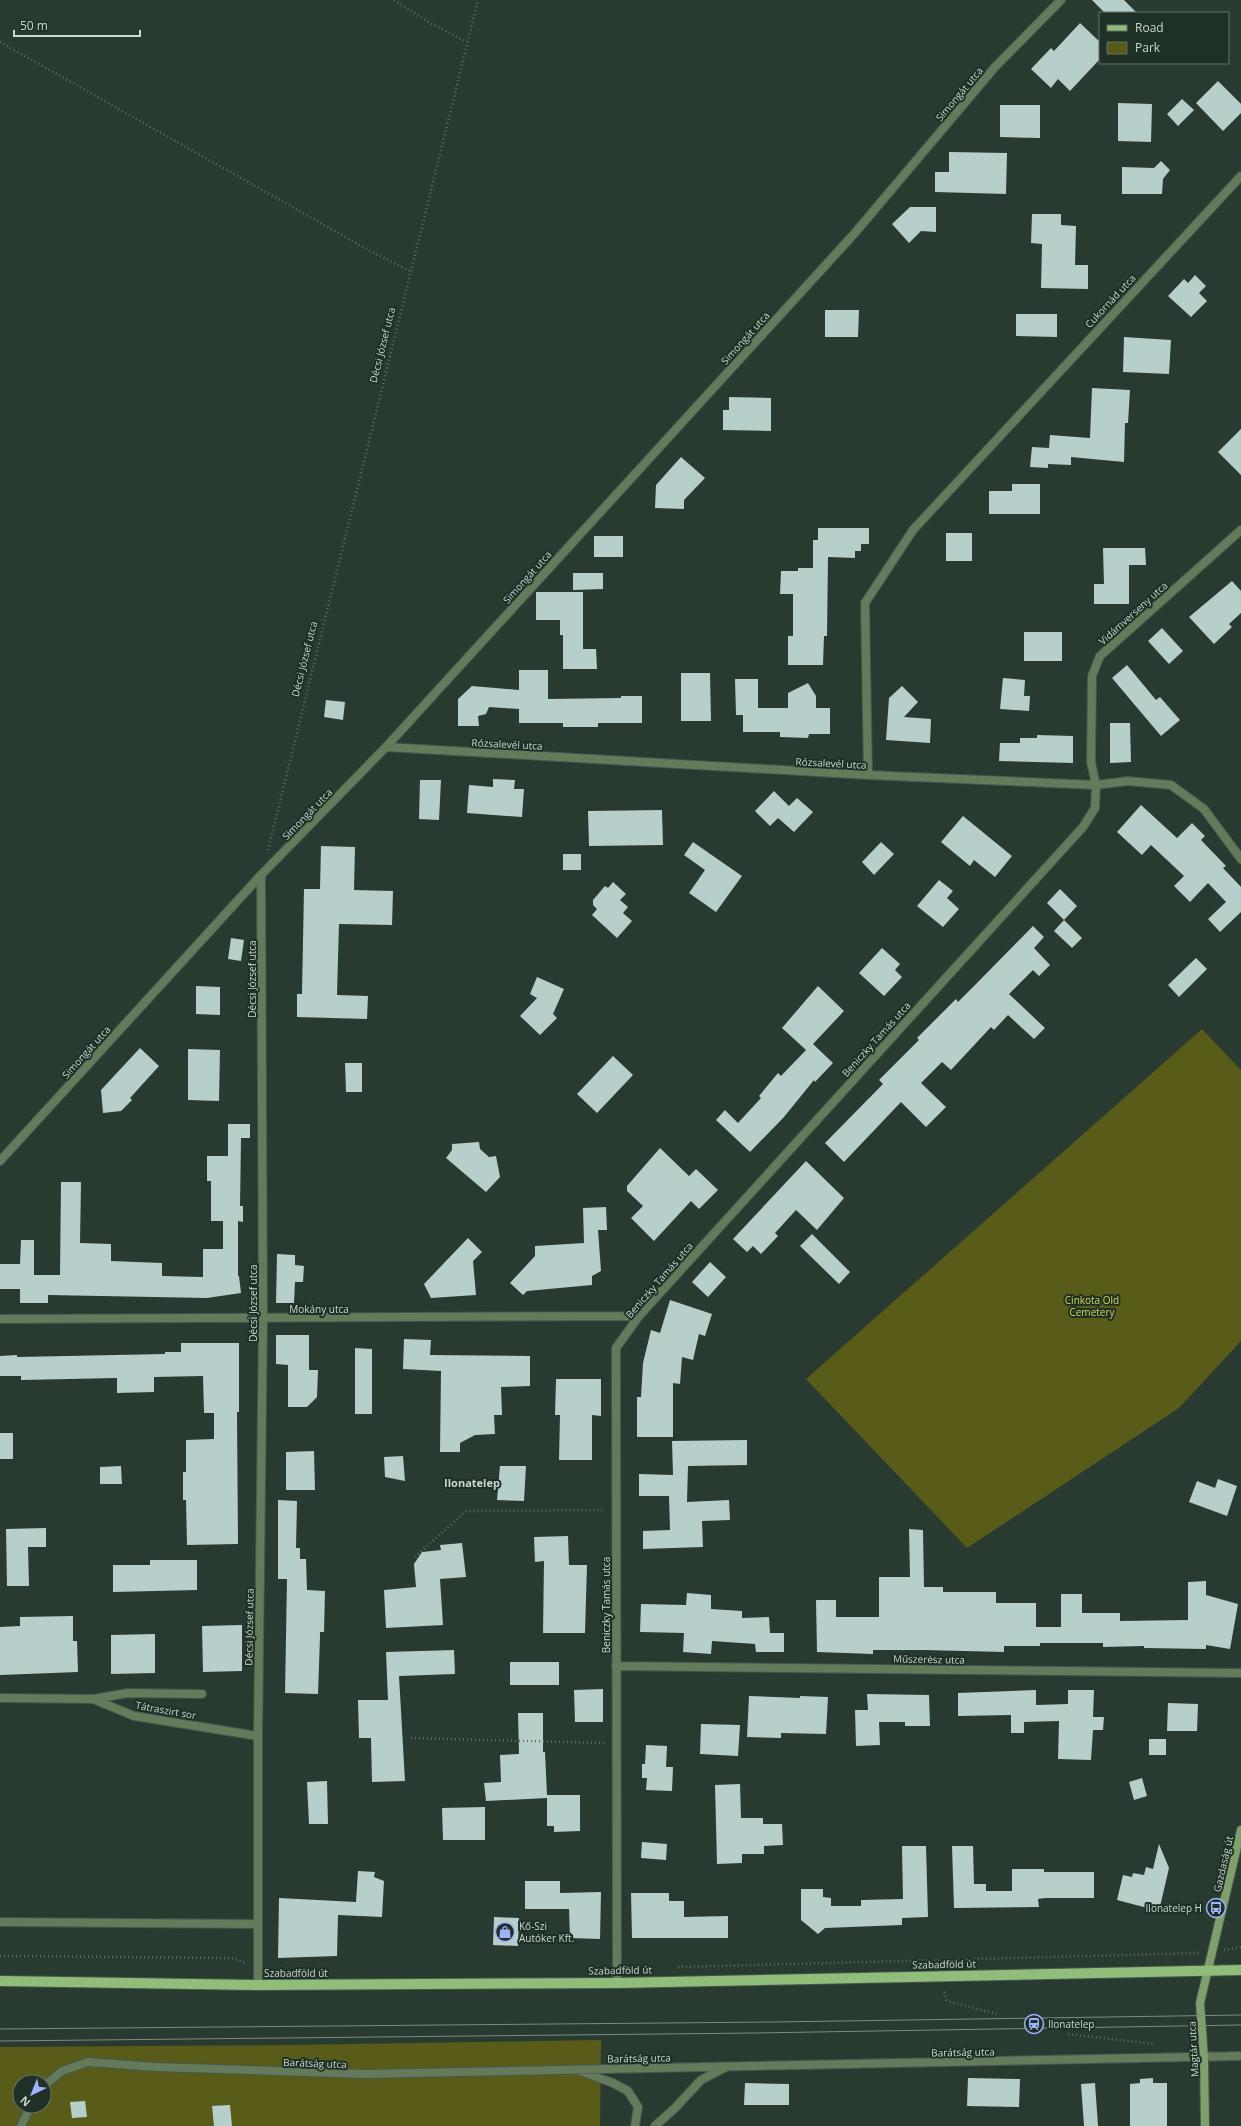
<svg xmlns="http://www.w3.org/2000/svg" width="1241" height="2126" font-family="'Open Sans',sans-serif">
<style>
.green{fill:#585c18;fill-rule:evenodd}
.building{fill:#b6cfca}
.lines{fill:none;stroke-linecap:round;stroke-linejoin:round}
.lane-casing{stroke:#46564d;stroke-width:10}
.street-casing{stroke:#46564d;stroke-width:10}
.secondary-casing{stroke:#46564d;stroke-width:10}
.primary-casing{stroke:#46564d;stroke-width:12}
.path{stroke:#606f66;stroke-width:2.5;stroke-dasharray:1 3;stroke-linecap:butt}
.lane{stroke:#647a5a;stroke-width:8}
.street{stroke:#647a5a;stroke-width:8}
.secondary{stroke:#7da06c;stroke-width:8}
.primary{stroke:#91bd7a;stroke-width:10}
.tram{stroke:#7e8b83;stroke-width:1}
.labels{text-anchor:middle;stroke-width:4;stroke-linejoin:round;paint-order:stroke}
.street-label{font-size:10px;fill:#ccd6d0;stroke:#1f3026}
.park-label{font-size:10px;fill:#d0d959;stroke:#1f3026}
.poi-label{font-size:10px;fill:#ccd6d0;stroke:#1f3026;text-anchor:start}
.neighbourhood-label{font-size:11px;font-weight:bold;fill:#ccd6d0;stroke:#1f3026}
</style>
<rect width="100%" height="100%" fill="#293a30"/>
<path class="green" d="M1202,1029L1241,1070V1341L1179,1408L967,1548L806,1379Z
M601,2040L600,2126H0V2047L287,2045ZM20,2082H44V2106H20Z"/>
<path class="building" d="M1092,0H1124L1137,13H1105Z
M1080,23L1100,42V59L1070,91L1058,79L1051,88L1031,69L1051,48L1054,51Z
M1218,81L1241,104V113L1223,131L1196,103Z
M1182,99L1194,110L1178,126L1167,114Z
M1118,103L1152,104L1151,142L1118,141Z
M1000,105H1040V138L1000,137Z
M949,152L1007,153L1006,194L935,192V172H949Z
M1161,161L1170,170L1163,179L1162,194H1122V167L1154,168Z
M910,207H936V232L921,231L909,243L892,224Z
M1032,214H1061V225L1076,226L1075,265H1088V289L1041,288L1042,244L1031,243Z
M1195,275L1206,286L1199,293L1207,301L1191,317L1168,296L1184,279L1188,283Z
M825,310H859L858,337H825Z
M1016,314H1057V337L1016,336Z
M1124,337L1171,340L1169,374L1123,372Z
M1092,388L1130,390L1128,423H1125L1124,462L1071,457V465L1048,464V468L1030,467L1032,447L1049,448L1050,435L1090,438Z
M729,397L771,398V431L723,430V410H729Z
M1241,429V475L1218,452Z
M681,457L705,478L684,500V509L655,508L656,485Z
M1012,484H1040V514H989V491H1012Z
M818,528H869V544H861V551H855V558L828,557L827,636H824L823,665H788V636H793V594H780L781,571H798V568H813V540H818Z
M946,533H972V561H946Z
M594,536H623V557H594Z
M1103,548H1145L1146,565H1129V604H1094V584H1104Z
M573,573H603V589L573,590Z
M1232,581L1241,591V613L1229,624L1232,627L1214,644L1189,617Z
M536,592H583V649H596L597,669H563V635H560V620H536Z
M1162,628L1183,651L1169,664L1148,641Z
M1024,632H1062V661H1024Z
M1127,665L1156,700L1160,697L1180,720L1161,736L1112,678Z
M519,670H548V699L621,698V696H642V723H598V727H563V723H519V709L489,707L486,714L478,716L479,726H458V699L472,686L519,690Z
M681,673H710L711,721H681Z
M1003,678L1025,680L1024,696H1030L1029,711L1000,709Z
M735,679H758V708H788V693L808,683L816,696V708H830V734H809L808,738L780,737V732H743V715H736Z
M902,686L918,702L904,717L931,719L930,743L886,740L889,698Z
M326,700L345,702L343,720L324,717Z
M1110,723H1130L1131,762L1110,763Z
M1037,735L1073,736V763L999,761L1000,743H1020V738H1037Z
M493,779L515,780L514,789H524L522,817L467,813L469,785L493,787Z
M420,780H441L439,820L419,819Z
M774,791L789,806L797,798L813,812L794,832L778,818L770,826L755,811Z
M1141,805L1177,838L1192,823L1205,836L1201,840L1226,866L1223,868L1241,887V912L1220,932L1208,919L1226,902L1208,883L1190,902L1174,886L1184,876L1151,845L1142,855L1117,832Z
M662,810L663,845L589,846L588,811Z
M963,816L1012,856L995,877L974,860L970,866L941,842Z
M693,842L742,876L716,912L689,893L705,870L684,855Z
M881,842L894,854L874,875L862,862Z
M321,846L355,847L354,890L393,891L392,925L339,924L337,995L368,996L367,1019L297,1017V994H302L304,889H320Z
M563,854H581V870H563Z
M939,880L953,891L947,898L959,909L943,927L917,906Z
M613,882L626,894L620,900L628,907L623,913L632,921L617,938L592,915L597,909L593,905V900L605,886L608,888Z
M1060,889L1077,906L1064,920L1047,903Z
M1064,920L1082,938L1072,948L1054,931Z
M1033,926L1044,937L1034,948L1050,965L1039,976L1033,970L1009,994L1045,1028L1034,1039L1008,1015L994,1030L991,1027L951,1070L942,1062L921,1083L946,1107L926,1127L901,1102L844,1162L825,1143L883,1084L879,1080L919,1040L917,1038L956,999L958,1002L977,983Z
M231,938L244,940L241,961L228,959Z
M882,948L900,964L895,970L902,977L884,996L859,973Z
M1196,958L1207,969L1179,997L1168,985Z
M537,977L564,989L553,1014L557,1018L540,1035L520,1016L537,998L530,994Z
M196,986L220,987V1015L196,1014Z
M818,986L844,1011L813,1044L833,1063L815,1082L814,1080L784,1117L750,1152L716,1120L725,1110L738,1123L761,1098L759,1096L778,1073L781,1076L806,1050L782,1028Z
M140,1048L159,1066L130,1098L132,1100L121,1111L103,1113L101,1090Z
M188,1049L220,1050L219,1101L188,1100Z
M613,1056L633,1075L597,1113L577,1094Z
M345,1063H362V1092H346Z
M228,1124H250V1138H241L240,1206H243V1222L238,1221V1276H239L241,1293L207,1298L48,1295V1303H20V1289H0V1264H20L21,1240H34V1275H60L61,1182H81L80,1243L111,1244V1261L162,1263V1276L203,1277V1249H223V1221H211V1181H207V1156H228Z
M479,1142L480,1149L489,1157L496,1156L500,1177L486,1192L446,1158L452,1150V1144Z
M660,1148L689,1176L696,1169L718,1190L699,1209L691,1201L654,1241L631,1218L643,1206L627,1191V1186Z
M806,1161L844,1198L817,1230L796,1210L775,1233L778,1236L761,1254L753,1246L747,1252L733,1239Z
M606,1207L607,1230H598L601,1271L592,1276V1285L527,1291L523,1295L510,1283L535,1256V1246L584,1243L583,1208Z
M812,1234L850,1272L839,1284L800,1246Z
M468,1238L482,1252L473,1261L476,1295L431,1298L424,1284Z
M277,1254L295,1255V1265L304,1266L303,1282H295L294,1303H276Z
M710,1262L726,1277L708,1297L692,1282Z
M670,1300L712,1314L705,1336L699,1334L693,1360L682,1357L680,1384L673,1383V1437H637V1397H641L643,1363L651,1330L660,1333Z
M276,1335H309V1370H318L317,1397L307,1407H288V1365L276,1364Z
M404,1339L431,1340L430,1355L530,1356V1386L501,1387L502,1415H494L495,1434L475,1435L460,1443V1452H440L441,1371L403,1369Z
M181,1343H239V1412H237L238,1544L187,1545L186,1500H183V1472H186V1440L214,1439V1413H204L203,1376L154,1377V1392L117,1393V1378L21,1380V1376H0V1356L17,1355V1357L165,1354V1352H181Z
M355,1348L372,1349V1414H355Z
M556,1379H601V1416L592,1415V1460H559L560,1415H555Z
M0,1433H13V1459H0Z
M747,1440V1465L688,1466L687,1502L729,1500L730,1520L702,1521L703,1547L643,1549V1531L670,1530L669,1496H639V1474L673,1475L672,1441Z
M314,1451L315,1490H286V1452Z
M403,1456L405,1481L385,1477L384,1457Z
M121,1466L122,1484H100V1467Z
M500,1466H526L524,1501L497,1500Z
M1218,1479L1237,1486L1227,1516L1189,1502L1197,1481L1215,1488Z
M278,1500L297,1501L296,1548H300V1559H306L307,1590L325,1591L324,1632H320V1637L318,1694L285,1693L287,1579H278Z
M46,1528V1547H28L29,1586H7L6,1529Z
M909,1529L923,1530L924,1587H943V1592H996V1603H1036V1627H1061V1594H1082V1613H1120V1621L1188,1620V1582L1206,1581V1595L1238,1604L1230,1649L1206,1645V1649L1144,1648V1646L1103,1647V1643H1040V1646H1004V1652L924,1650H873V1654L817,1652L816,1600H836V1617H879V1577H910Z
M568,1536L569,1565H587L585,1633H543L544,1561L535,1562L534,1537Z
M462,1543L466,1577L440,1579L443,1625L386,1628L384,1590L416,1587L414,1564L422,1552L441,1550L440,1545Z
M150,1560H197V1590L113,1592V1565H150Z
M687,1593L711,1595V1609L742,1611V1618L769,1617L770,1633H784V1652H756L755,1644L712,1641L711,1654L683,1652L684,1633L640,1632L641,1604L686,1605Z
M73,1616V1641H77L78,1672L0,1675V1627L20,1626V1617Z
M242,1625V1671L203,1672L202,1626Z
M155,1634V1673L111,1674V1635Z
M454,1650L455,1674L399,1676L405,1781L372,1782L371,1738H359L358,1700H388L386,1652Z
M510,1662H559V1685H510Z
M603,1689V1722H575L574,1690Z
M1036,1690V1705L1068,1704V1690H1094L1093,1717H1104L1103,1730H1093L1091,1760L1058,1759L1059,1721L1024,1722V1733H1011V1715L958,1716V1693Z
M867,1694L929,1695L930,1726H905V1722H879L880,1745L856,1746L855,1710H868Z
M749,1696L800,1698V1696L828,1697L826,1734L781,1733V1738L747,1737Z
M1168,1703L1198,1704L1197,1731H1167Z
M518,1713H543V1752H545L547,1795H580V1831L554,1832V1826H547V1798L486,1801L484,1783L501,1782L500,1755L519,1754Z
M701,1724L740,1725L738,1756L700,1754Z
M1149,1739H1166V1755H1149Z
M646,1745L667,1746L666,1767H673L672,1791L646,1790L647,1778H642V1764H645Z
M1142,1778L1147,1796L1134,1800L1129,1782Z
M327,1781L328,1824H309L307,1782Z
M740,1784L741,1818H763V1824H782L783,1845L764,1846V1854H742V1863L717,1864L715,1785Z
M485,1807V1840H443L442,1808Z
M642,1842L667,1844L666,1860L641,1858Z
M1159,1844L1169,1868L1159,1911L1117,1900L1123,1875L1132,1877L1133,1873L1144,1875L1146,1867L1153,1869Z
M902,1846H926L928,1917L902,1918V1925L825,1928L818,1934L801,1920V1889H823V1897L831,1898V1906H861V1900L903,1899Z
M952,1846H973L974,1884H986V1891H1012V1869H1044V1872H1094V1898H1045L1038,1899L1039,1907L954,1908Z
M358,1871L375,1872L374,1877L384,1881L382,1917L338,1915L337,1956L278,1958L279,1898L356,1902Z
M525,1881H560V1893L601,1892L600,1939L570,1938L569,1909H525Z
M631,1893H669V1901H684V1917L728,1916V1938H632Z
M494,1917L519,1918L518,1946L493,1945Z
M968,2078L1020,2079L1019,2107L967,2106Z
M1153,2078V2083H1167V2126H1130V2084L1140,2083V2079Z
M745,2083L789,2084V2105H744Z
M1095,2083L1098,2126H1084L1081,2084Z
M85,2101L87,2117L72,2118L70,2102Z
M230,2105L232,2126H214L212,2106Z"/>
<g class="lines">
<defs>
<path id="lane" d="M93,1699L128,1693L202,1694
M0,1922L258,1924"/>
<path id="street" d="M386,747L868,775L1096,785L1128,781L1171,785L1204,809L1241,859
M868,775L865,603L913,530L1241,176
M0,1161L261,875L386,747L854,234L995,67L1061,0
M0,1319L639,1316
M616,1666L1241,1673
M0,1698L93,1699L134,1716L258,1736
M617,1983L616,1348L639,1316L1083,827L1095,808L1096,785L1091,762L1092,676L1100,656L1241,530
M258,1985V1736L263,1319L261,875
M583,2072L613,2083L628,2091L638,2107L635,2126
M44,2086L62,2071L88,2062L156,2067L365,2074L1241,2056
M21,2126L31,2106
M655,2126L675,2108L701,2080L726,2067"/>
<path id="secondary" d="M1205,2126L1204,2058L1200,2003L1241,1830"/>
<path id="primary" d="M0,1981L258,1985L617,1983L1241,1970"/>
</defs>
<use href="#lane" class="lane-casing"/>
<use href="#street" class="street-casing"/>
<use href="#secondary" class="secondary-casing"/>
<use href="#primary" class="primary-casing"/>
<path class="path" d="M394,0L430,23L467,42
M0,42L372,252L410,271
M268,850L478,0
M415,1557L466,1511L604,1510
M411,1738L604,1743
M1224,1950L1241,1947
M0,1956L231,1958L246,1963
M678,1967L1199,1953
M944,1992L947,2001L997,2014
M1068,2034L1155,2044"/>
<use href="#lane" class="lane"/>
<use href="#street" class="street"/>
<use href="#secondary" class="secondary"/>
<use href="#primary" class="primary"/>
<path class="tram" d="M0,2029L774,2022L1241,2015
M0,2041L755,2033L1241,2025"/>
</g>
<defs>
<symbol id="bus-ring" viewBox="-11 -11 22 22"><circle r="9.5" fill="#1f3026" stroke="#9fb3fd" stroke-width="1.5"/><path d="M-5-6H5V4H4V6H2V4H-2V6H-4V4H-5ZM-3.5-4V0h7V-4ZM-3.5 1.2v1.5H-2V1.2ZM2 1.2v1.5H3.5V1.2Z" fill="#9fb3fd"/></symbol>
<symbol id="shop-ring" viewBox="-11 -11 22 22"><circle r="9.5" fill="#1f3026" stroke="#9fb3fd" stroke-width="1.5"/><path d="M-5-2.5h2.3a2.7 3.5 0 0 1 5.4 0H5L5.5 6h-11ZM-1.5-2.5h3a1.5 2.3 0 0 0-3 0Z" fill="#9fb3fd"/></symbol>
<symbol id="station-ring" viewBox="-11 -11 22 22"><circle r="9.5" fill="#1f3026" stroke="#9fb3fd" stroke-width="1.5"/><path d="M-3-6H3Q5-6 5-4V2Q5 4 3 4L4.5 6H3L1.5 4h-3L-3 6H-4.5L-3 4Q-5 4-5 2V-4Q-5-6-3-6ZM-3.5-4v3h7v-3ZM-3.5 1v1.5H-2V1ZM2 1v1.5H3.5V1Z" fill="#9fb3fd"/></symbol>
</defs>
<g fill-rule="evenodd">
<use href="#bus-ring" x="1205" y="1897" width="22" height="22"/>
<use href="#shop-ring" x="494" y="1921" width="22" height="22"/>
<use href="#station-ring" x="1023" y="2013" width="22" height="22"/>
</g>
<g class="labels">
<g class="street-label">
<text transform="translate(959 94) rotate(-50)" y="4">Simongát utca</text>
<text transform="translate(1110 301) rotate(-47)" y="4">Cukornád utca</text>
<text transform="translate(745 338) rotate(-48)" y="4">Simongát utca</text>
<text transform="translate(382 345) rotate(-76)" y="4">Décsi József utca</text>
<text transform="translate(527 577) rotate(-48)" y="4">Simongát utca</text>
<text transform="translate(1133 613) rotate(-42)" y="4">Vidámverseny utca</text>
<text transform="translate(304 659) rotate(-76)" y="4">Décsi József utca</text>
<text transform="translate(507 744) rotate(3)" y="4">Rózsalevél utca</text>
<text transform="translate(831 763) rotate(3)" y="4">Rózsalevél utca</text>
<text transform="translate(307 814) rotate(-46)" y="4">Simongát utca</text>
<text transform="translate(252 979) rotate(-90)" y="4">Décsi József utca</text>
<text transform="translate(876 1039) rotate(-48)" y="4">Beniczky Tamás utca</text>
<text transform="translate(86 1052) rotate(-48)" y="4">Simongát utca</text>
<text transform="translate(659 1280) rotate(-49)" y="4">Beniczky Tamás utca</text>
<text transform="translate(253 1303) rotate(-90)" y="4">Décsi József utca</text>
<text x="319" y="1313">Mokány utca</text>
<text transform="translate(606 1605) rotate(-90)" y="4">Beniczky Tamás utca</text>
<text transform="translate(249 1627) rotate(-89)" y="4">Décsi József utca</text>
<text transform="translate(929 1659) rotate(1)" y="4">Műszerész utca</text>
<text transform="translate(166 1710) rotate(10)" y="4">Tátraszirt sor</text>
<text transform="translate(1223 1864) rotate(-77)" y="4">Gazdaság út</text>
<text transform="translate(944 1964) rotate(-1)" y="4">Szabadföld út</text>
<text transform="translate(620 1970) rotate(-1)" y="4">Szabadföld út</text>
<text x="296" y="1977">Szabadföld út</text>
<text transform="translate(1193 2049) rotate(-93)" y="4">Magtár utca</text>
<text transform="translate(963 2052) rotate(-1)" y="4">Barátság utca</text>
<text transform="translate(639 2058) rotate(-1)" y="4">Barátság utca</text>
<text transform="translate(315 2063) rotate(2)" y="4">Barátság utca</text>
</g>
<g class="park-label">
<text x="1092" y="1304">Cinkota Old<tspan x="1092" dy="12">Cemetery</tspan></text>
</g>
<g class="poi-label">
<text x="1202" y="1912" text-anchor="end">Ilonatelep H</text>
<text x="519" y="1930">Kő-Szi<tspan x="519" dy="12">Autóker Kft.</tspan></text>
<text x="1048" y="2028">Ilonatelep</text>
</g>
<g class="neighbourhood-label">
<text x="472" y="1487">Ilonatelep</text>
</g>
</g>
<rect x="1099" y="12" width="130" height="52" fill="#1f3026" stroke="#64726a"/>
<rect x="1107" y="25" width="20" height="6" fill="#91bd7a" stroke="#64726a"/>
<text x="1135" y="32" font-size="12" fill="#ccd6d0">Road</text>
<rect x="1107" y="42" width="20" height="12" fill="#585c18" stroke="#64726a"/>
<text x="1135" y="52" font-size="12" fill="#ccd6d0">Park</text>
<g transform="translate(32 2094) rotate(223)"><circle r="19" fill="#1f3026" stroke="#64726a"/>
<path d="M0-3L7 15L0 10L-7 15Z" fill="#9fb3fd"/>
<text y="-6" font-size="11" font-weight="bold" text-anchor="middle" fill="#ccd6d0">N</text>
</g>
<path d="M14 30v6h126v-6" fill="none" stroke="#ccd6d0" stroke-width="2"/>
<text x="20" y="30" font-size="12" fill="#ccd6d0" stroke="#1f3026" stroke-width="3" paint-order="stroke">50 m</text>
</svg>
